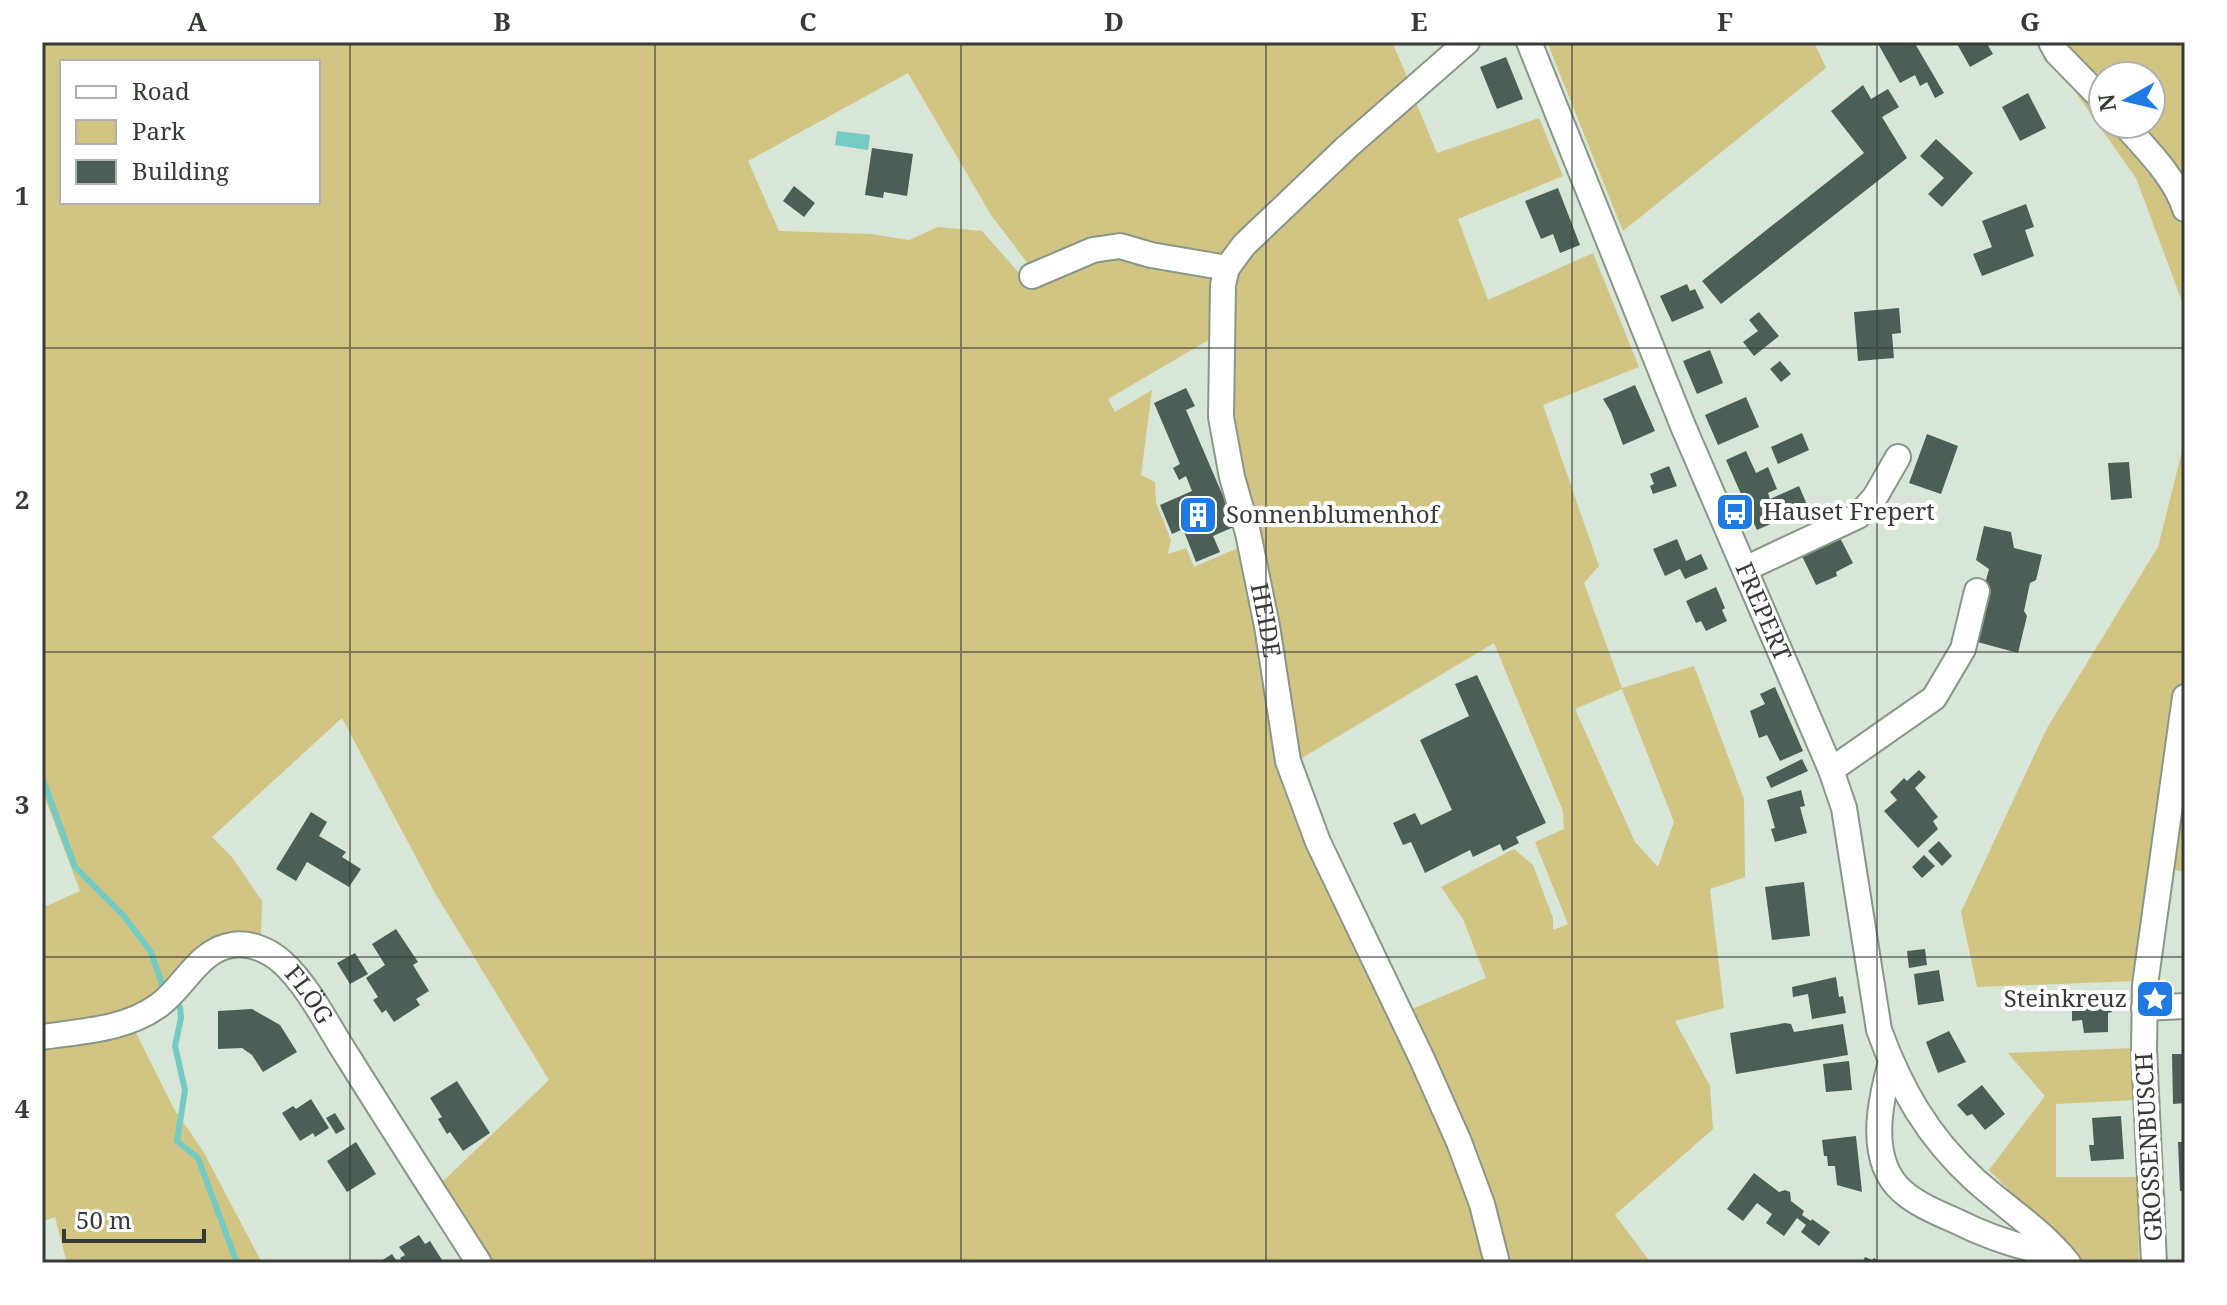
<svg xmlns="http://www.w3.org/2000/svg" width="2227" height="1305" font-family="'Noto Serif',serif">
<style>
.green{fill:#d2c483;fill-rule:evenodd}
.water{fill:#73cbc3}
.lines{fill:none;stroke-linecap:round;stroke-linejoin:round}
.stream{stroke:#73cbc3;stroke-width:6}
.building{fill:#4c5f56}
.minor-casing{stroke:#899788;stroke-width:28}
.minor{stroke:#fff;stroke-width:24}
.grid{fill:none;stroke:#363c35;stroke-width:2;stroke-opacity:0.55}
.labels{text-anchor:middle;stroke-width:8;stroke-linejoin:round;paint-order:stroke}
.poi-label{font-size:24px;fill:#363c35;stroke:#fff;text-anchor:start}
.street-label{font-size:24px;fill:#363c35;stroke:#fff}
.neatline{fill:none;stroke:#363c35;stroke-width:3}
.grid-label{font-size:26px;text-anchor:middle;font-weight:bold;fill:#363c35}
</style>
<rect width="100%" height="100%" fill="#d7e6d6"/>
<path class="green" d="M42,42H1392L1409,81L1240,237L1212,338L1108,399L1115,412L1152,390L1141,475L1155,482L1156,503L1171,540L1168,554L1186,548L1194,567L1245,545L1265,690L1470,1205L1485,1263H487L438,1186L549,1080L435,893L342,718L212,837L232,857L262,901L261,938L120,1014L42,1026V908L80,891L42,790ZM62,62H318V202H62ZM908,73L991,215L1032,269L1020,274L982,231L938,227L909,240L870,234L779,231L748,161Z
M1547,42H1814L1826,68L1623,231Z
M2040,42H2185V352L2183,304L2136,178ZM2103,76H2151V124H2103Z
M1415,100L1437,153L1539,118L1563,176L1458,219L1488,300L1593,253L1639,367L1543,405L1599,566L1584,583L1622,688L1694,666L1744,799L1745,877L1710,889L1724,1008L1675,1021L1710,1086L1713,1129L1615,1215L1651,1263H1497L1410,1010L1486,978L1463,919L1441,887L1514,849L1533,865L1553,918V930L1568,924L1535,842L1564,829L1563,811L1494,643L1297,761L1275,623L1233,416L1231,324L1237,269L1252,249ZM1622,689L1674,822L1658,867L1635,842L1575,709Z
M2185,439V872L2151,865L2135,981L1977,987L1961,912L2047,728L2158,547Z
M135,1031L174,1109L203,1151L262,1263H67L55,1217L42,1222V1046Z
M2133,1048L2135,1100L2056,1104V1177H2137L2139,1263H2082L1989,1170L2045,1096L2008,1053Z"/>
<path class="water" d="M837,131L870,135L868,150L835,145Z"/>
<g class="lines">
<path class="stream" d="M42,777L75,867L123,915L151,952L162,984L167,991
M174,999L180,1007L181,1018L175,1046L185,1090L177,1141L198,1158L237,1263"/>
</g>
<path class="building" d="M1877,42H1914L1944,93L1935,98L1927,82L1920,86L1915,75L1900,83Z
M1956,42H1986L1993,54L1970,67Z
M1506,57L1523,99L1497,109L1480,67Z
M1863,85L1871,99L1888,89L1899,107L1882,117L1907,158L1721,304L1702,281L1864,153L1831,111Z
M2028,93L2046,128L2020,141L2002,107Z
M1936,139L1973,173L1942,207L1928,194L1944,178L1920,156Z
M872,148L913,154L907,196L884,192L883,198L865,195Z
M794,186L815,203L804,217L783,201Z
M1558,188L1580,245L1560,253L1553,234L1541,239L1525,201Z
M2026,204L2034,227L2025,230L2034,256L1982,276L1973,254L1992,247L1982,221Z
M1687,284L1690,291L1695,289L1704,308L1672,322L1660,296Z
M1899,308L1901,333L1892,334L1894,358L1858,361L1854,312Z
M1759,312L1779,336L1754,356L1743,342L1758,331L1749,320Z
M1710,350L1723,383L1697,394L1683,361Z
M1780,361L1791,374L1781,382L1770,369Z
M1635,385L1655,431L1623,445L1611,412L1603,399Z
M1186,388L1195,406L1186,410L1236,526L1213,536L1220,552L1196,562L1183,529L1172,534L1160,505L1192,491L1186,476L1179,480L1173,468L1180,464L1154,403Z
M1746,397L1759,427L1718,445L1705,415Z
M1802,433L1809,450L1778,464L1771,447Z
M1927,434L1958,446L1941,494L1909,483Z
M1746,451L1756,473L1768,467L1777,489L1768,493L1770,499L1799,486L1808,507L1757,530L1726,460Z
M2129,462L2132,498L2111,500L2108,463Z
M1669,466L1677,486L1653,494L1650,486L1654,484L1650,474Z
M1984,526L2011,532L2014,548L2042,555L2036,580L2030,583L2024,611L2027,616L2018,653L1970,640L1989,569L1976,560Z
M1839,536L1853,563L1836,572L1837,576L1816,585L1801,554Z
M1677,539L1686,561L1701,554L1708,569L1685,579L1680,569L1665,576L1653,549Z
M1716,587L1725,608L1722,610L1727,621L1706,631L1701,621L1696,623L1686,601Z
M1477,675L1546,823L1516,837L1519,843L1503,851L1500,844L1473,857L1470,850L1425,873L1411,842L1403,845L1393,823L1415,813L1421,825L1452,810L1420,740L1469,716L1455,684Z
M1775,687L1803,751L1780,761L1767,735L1759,738L1750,711L1765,704L1760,694Z
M1802,759L1808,771L1771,788L1766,777Z
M1919,770L1926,777L1915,788L1938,817L1933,821L1938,829L1918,848L1884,811L1897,800L1890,792L1904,778L1907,781Z
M1801,790L1805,806L1800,807L1807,833L1775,842L1771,829L1775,828L1767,800Z
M311,812L327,822L319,836L346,852L342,857L361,869L349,887L307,862L296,881L276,869Z
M1939,841L1952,856L1942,866L1928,851Z
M1924,855L1935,866L1922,878L1912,867Z
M1804,882L1810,936L1772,940L1765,887Z
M396,929L418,962L413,965L429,991L416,999L420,1005L394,1022L386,1010L382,1013L373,1000L378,997L366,978L385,965L372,944Z
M1925,949L1927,965L1909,968L1907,951Z
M355,953L368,974L350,984L337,963Z
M1939,970L1944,1001L1918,1005L1914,974Z
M1836,977L1839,997L1843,996L1846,1013L1812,1019L1808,994L1793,997L1792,987Z
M2096,993H2109L2111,1000L2112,1012L2108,1013V1032L2084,1033L2082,1020L2072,1021V1001L2096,1000Z
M252,1009L280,1025L297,1052L263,1072L252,1055L242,1048L218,1049V1011Z
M1785,1023L1791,1024L1794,1032L1843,1024L1848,1055L1736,1074L1730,1033Z
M1949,1031L1966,1062L1938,1073L1926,1042Z
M2172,1054H2185V1103L2173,1104Z
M1849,1061L1852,1090L1826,1092L1823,1064Z
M457,1081L490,1133L463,1151L450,1132L447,1134L438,1119L442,1117L430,1098Z
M1982,1085L2005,1114L1985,1130L1972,1114L1967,1116L1957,1105Z
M311,1099L329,1128L315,1137L313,1133L300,1141L282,1113L293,1106L296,1109Z
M335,1113L345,1129L336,1134L326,1118Z
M2121,1116L2124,1159L2091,1161L2089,1145H2094L2092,1118Z
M1856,1136L1862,1192L1837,1185L1835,1166H1828L1827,1156H1824L1822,1140Z
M356,1142L376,1174L347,1192L327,1161Z
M2178,1142H2185V1191H2180Z
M1754,1173L1779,1192L1785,1190L1790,1192L1791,1201L1804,1211L1802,1215L1811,1221L1812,1219L1830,1232L1819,1246L1801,1232L1806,1225L1797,1218L1784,1236L1766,1223L1772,1214L1757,1203L1743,1221L1727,1209Z
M419,1235L425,1244L430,1241L444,1263H403L400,1258L405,1255L399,1247Z
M392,1254L398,1263H378Z
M1865,1257L1872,1260L1874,1258L1883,1263H1862Z"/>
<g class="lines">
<defs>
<g id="minor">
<path id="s1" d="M1467,42L1348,146L1244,245L1227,268L1223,285L1221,417L1232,477L1248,533L1267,626L1288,761L1318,842L1422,1059L1459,1142L1482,1204L1497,1263"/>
<path id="s2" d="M1529,42L1683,426L1831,770L1844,808L1879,1030C1901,1090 1928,1137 1975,1180C2005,1207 2043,1231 2068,1263"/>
<path d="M2051,42L2057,53L2103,100"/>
<path d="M2124,124C2146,149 2175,177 2185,209"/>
<path d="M1032,276L1093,250L1120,246L1151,255L1227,268"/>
<path d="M1745,569L1858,516L1875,497L1898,457"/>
<path d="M1831,770L1934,698L1963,649L1977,591"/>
<path d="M2144,1008L2185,1006"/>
<path id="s3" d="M42,1037C82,1031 124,1030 158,1006C184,988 198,950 232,945C249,942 269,950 282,962C308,985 329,1028 348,1057C391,1126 435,1194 479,1263"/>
<path d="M1891,1062C1880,1101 1867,1160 1902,1191C1916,1204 1938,1213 1956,1221C1990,1238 2024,1249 2061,1255"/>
<path d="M2154,1263L2144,1050L2145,985L2185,697"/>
</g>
</defs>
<use href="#minor" class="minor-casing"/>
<use href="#minor" class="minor"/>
</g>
<path class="grid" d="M350,42V1263M655,42V1263M961,42V1263M1266,42V1263M1572,42V1263M1877,42V1263M42,348H2185M42,652H2185M42,957H2185"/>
<defs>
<symbol id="bus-square" viewBox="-11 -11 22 22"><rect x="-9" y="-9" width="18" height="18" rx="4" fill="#1f7ae4" stroke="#fff"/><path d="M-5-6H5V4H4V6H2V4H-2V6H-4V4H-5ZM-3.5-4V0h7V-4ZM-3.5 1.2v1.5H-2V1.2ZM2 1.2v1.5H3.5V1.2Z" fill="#fff"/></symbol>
<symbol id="building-square" viewBox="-11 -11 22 22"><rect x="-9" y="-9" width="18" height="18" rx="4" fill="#1f7ae4" stroke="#fff"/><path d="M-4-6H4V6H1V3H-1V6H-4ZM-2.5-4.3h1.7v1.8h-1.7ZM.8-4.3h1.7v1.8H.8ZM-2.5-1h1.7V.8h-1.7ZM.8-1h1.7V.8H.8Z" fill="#fff"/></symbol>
<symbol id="sight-square" viewBox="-11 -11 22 22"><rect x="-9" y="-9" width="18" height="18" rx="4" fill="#1f7ae4" stroke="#fff"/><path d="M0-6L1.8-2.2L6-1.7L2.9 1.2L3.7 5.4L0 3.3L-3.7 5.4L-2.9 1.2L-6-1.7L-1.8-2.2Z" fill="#fff"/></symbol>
</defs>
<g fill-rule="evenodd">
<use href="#bus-square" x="1713" y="490" width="44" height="44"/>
<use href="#building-square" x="1176" y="493" width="44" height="44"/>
<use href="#sight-square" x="2133" y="977" width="44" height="44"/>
</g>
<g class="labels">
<g class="poi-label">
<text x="1763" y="520">Hauset Frepert</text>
<text x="1226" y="523">Sonnenblumenhof</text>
<text x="2127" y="1007" text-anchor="end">Steinkreuz</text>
</g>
<g class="street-label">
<text dy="8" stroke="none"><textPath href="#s2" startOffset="616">FREPERT</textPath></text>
<text dy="8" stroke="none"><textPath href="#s1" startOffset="688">HEIDE</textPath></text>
<text dy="8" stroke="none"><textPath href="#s3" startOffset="316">FLÖG</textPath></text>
<text transform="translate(2149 1147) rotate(-93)" y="8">GROSSENBUSCH</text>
</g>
</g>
<rect width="2227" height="1305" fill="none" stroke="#ffffff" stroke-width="88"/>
<rect x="60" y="60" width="260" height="144" fill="#ffffff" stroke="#afb1ae" stroke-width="2"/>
<rect x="76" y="86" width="40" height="12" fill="#ffffff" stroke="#afb1ae" stroke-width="2"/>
<text x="132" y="100" font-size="24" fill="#363c35">Road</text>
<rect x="76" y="120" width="40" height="24" fill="#d2c483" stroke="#afb1ae" stroke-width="2"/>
<text x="132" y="140" font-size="24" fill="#363c35">Park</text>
<rect x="76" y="160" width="40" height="24" fill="#4c5f56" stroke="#afb1ae" stroke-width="2"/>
<text x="132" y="180" font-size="24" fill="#363c35">Building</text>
<g transform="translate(2127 100) rotate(262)"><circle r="38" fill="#ffffff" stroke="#afb1ae" stroke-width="2"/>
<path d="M0-6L14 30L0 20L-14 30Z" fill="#1f7ae4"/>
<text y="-12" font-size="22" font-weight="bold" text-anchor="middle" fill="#363c35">N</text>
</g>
<path d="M64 1229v12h140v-12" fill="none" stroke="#363c35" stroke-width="4"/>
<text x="76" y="1229" font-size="24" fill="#363c35" stroke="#ffffff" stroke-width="6" paint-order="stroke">50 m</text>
<rect x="44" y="44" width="2139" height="1217" class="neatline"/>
<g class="grid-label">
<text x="197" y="31">A</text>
<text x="502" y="31">B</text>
<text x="808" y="31">C</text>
<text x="1114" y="31">D</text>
<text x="1419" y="31">E</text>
<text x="1725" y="31">F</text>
<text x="2030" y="31">G</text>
<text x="22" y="205">1</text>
<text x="22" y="509">2</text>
<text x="22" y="814">3</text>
<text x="22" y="1118">4</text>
</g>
</svg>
